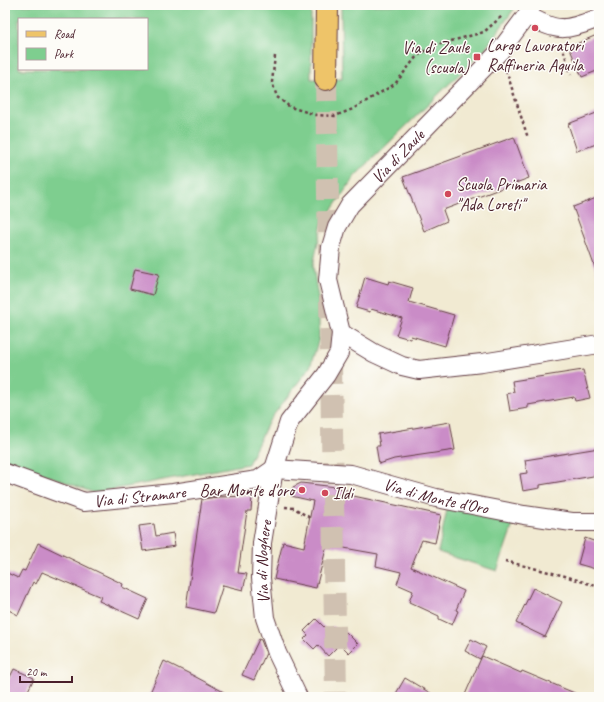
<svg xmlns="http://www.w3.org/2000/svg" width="604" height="702" font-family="Caveat,sans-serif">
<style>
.green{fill:#7ece8f;stroke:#64765d;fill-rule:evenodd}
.building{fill:#ca8cc7}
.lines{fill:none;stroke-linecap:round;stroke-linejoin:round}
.primary-tunnel{stroke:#d0c1b1;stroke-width:22;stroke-dasharray:22 11;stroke-linecap:butt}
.minor-casing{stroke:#633d44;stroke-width:20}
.primary-casing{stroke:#633d44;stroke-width:24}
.path{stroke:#633d44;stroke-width:2.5;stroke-dasharray:3 3;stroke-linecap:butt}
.minor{stroke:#fff;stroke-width:18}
.primary{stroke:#eec469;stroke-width:22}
.poi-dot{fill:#d1495b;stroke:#fdfcf7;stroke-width:1.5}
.labels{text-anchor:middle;stroke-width:3;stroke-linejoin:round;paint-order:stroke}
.poi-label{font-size:17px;fill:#4a1f2b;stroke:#fdfcf7;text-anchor:end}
.street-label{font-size:17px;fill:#4a1f2b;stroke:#fdfcf7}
</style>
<rect width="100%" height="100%" fill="#fdfcf7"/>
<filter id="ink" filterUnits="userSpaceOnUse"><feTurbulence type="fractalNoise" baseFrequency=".025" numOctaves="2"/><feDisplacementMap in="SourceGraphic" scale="8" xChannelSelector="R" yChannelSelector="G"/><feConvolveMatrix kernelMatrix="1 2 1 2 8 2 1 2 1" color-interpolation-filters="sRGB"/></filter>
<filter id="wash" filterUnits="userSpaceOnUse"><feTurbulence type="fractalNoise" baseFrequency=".012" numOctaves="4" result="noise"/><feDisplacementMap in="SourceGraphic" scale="16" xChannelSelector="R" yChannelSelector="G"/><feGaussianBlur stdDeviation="0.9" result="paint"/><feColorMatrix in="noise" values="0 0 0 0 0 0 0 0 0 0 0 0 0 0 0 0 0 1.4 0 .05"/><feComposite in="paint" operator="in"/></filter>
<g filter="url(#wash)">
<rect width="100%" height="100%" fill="#f1ead2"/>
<path class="green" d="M5,5H311V79H342L341,5H517L485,49L355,176L322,224L313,266L319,304V339L310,367L269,421L248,464L94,493L5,459ZM19,19H147V69H19Z
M448,505L515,519L497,571L438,552Z"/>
<g id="blocks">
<path class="building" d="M599,34V70L582,77L569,47Z
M599,112V143L577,151L568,124Z
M514,137L529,178L443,210L447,221L424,231L403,177Z
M599,197V273H597L573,207Z
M135,269L159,274L153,295L130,289Z
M365,277L388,284L389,281L413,288L409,302L454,315L445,346L411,336L410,339L396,335L402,318L371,309L370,312L356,308Z
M583,370L590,398L575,401L574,397L528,405V408L510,411L507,394L514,392L512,381Z
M450,422L455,450L394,459L379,464L376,446H380L378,434Z
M599,448V475L540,485V488L523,491L520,474L527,473L525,460Z
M301,483L336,487L350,491L349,495L441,515L435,543L422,540L411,567L464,591L456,610L458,611L452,625L439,619V616L409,602L413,591L397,584L401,572L376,566L378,554L327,545L316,588L274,579L283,542L304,547L313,501L291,496L293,487Z
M252,496L251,511H247L238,573L247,574L243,590L223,585L214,613L186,607L202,499L218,497Z
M154,524L156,536L173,533L175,546L143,551L139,526Z
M585,538L599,543V570L578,564Z
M38,543L123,584L122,587L148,599L139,619L99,601L101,597L42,572L36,584L33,582L18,615L5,608V572L18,578L22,570L25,571Z
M533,588L562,602L545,637L516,623Z
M316,619L328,631L333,626L341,635L345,631L358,644L349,653L340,644L328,656L318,645L314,649L304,639L308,635L304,631Z
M259,639L261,640L266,653L254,680L242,675Z
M471,639L486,647L480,659L465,651Z
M482,656L521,673L522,671L584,697H464Z
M164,661L194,676L233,697H148Z
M14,669L34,678L25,697H15L5,693V677L9,679Z
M405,678L437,697H394Z"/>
</g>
</g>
<g filter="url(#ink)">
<use href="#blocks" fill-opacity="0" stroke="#633d44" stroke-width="1"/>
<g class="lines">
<path class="primary-tunnel" d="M326,79L329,254
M330,296L336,697"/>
<defs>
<g id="minor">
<path d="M527,15C559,34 566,30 599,18"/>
<path d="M341,333L374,353L402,366L419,370L482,363L599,344"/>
<path id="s1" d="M274,469L351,474L436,498L524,515L572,522H599"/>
<path id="s2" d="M5,473L84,502L173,493L258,480L274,469"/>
<path id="s3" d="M298,697L277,653L265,618L261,578L262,543L274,469L289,422L326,375L339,353L341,333L328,280L331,247L337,227L350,205L500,51L527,15L532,5"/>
</g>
<path id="primary" d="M326,79L327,5"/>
</defs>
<use href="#minor" class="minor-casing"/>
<use href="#primary" class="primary-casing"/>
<path class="path" d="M562,45L571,75
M275,56L272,82L277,97L290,107L316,115L335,116L353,109L395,84L417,56L433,46L484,32L502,16
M506,70L528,138
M285,507L294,508L310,518
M505,561L565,576L599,587"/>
<use href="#minor" class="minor"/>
<use href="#primary" class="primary"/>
</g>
</g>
<g class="poi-dot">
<circle cx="535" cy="28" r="4"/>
<rect x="473" y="53" width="8" height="8" rx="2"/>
<circle cx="448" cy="194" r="4"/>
<circle cx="302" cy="490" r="4"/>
<circle cx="325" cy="493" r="4"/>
</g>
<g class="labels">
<g class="poi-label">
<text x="535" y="51" text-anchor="middle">Largo Lavoratori<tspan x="535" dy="20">Raffineria Aquila</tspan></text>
<text x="469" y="53">Via di Zaule<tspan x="469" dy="20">(scuola)</tspan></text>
<text x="456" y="190" text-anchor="start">Scuola Primaria<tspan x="456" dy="20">"Ada Loreti"</tspan></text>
<text x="294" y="496">Bar Monte d'oro</text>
<text x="333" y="499" text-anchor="start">Ildi</text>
</g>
<g class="street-label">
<text dy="6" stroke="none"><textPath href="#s3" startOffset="593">Via di Zaule</textPath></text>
<text dy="6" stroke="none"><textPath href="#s1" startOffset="165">Via di Monte d'Oro</textPath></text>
<text dy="6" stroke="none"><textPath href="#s2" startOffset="140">Via di Stramare</textPath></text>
<text dy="6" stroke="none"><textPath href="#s3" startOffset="142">Via di Noghere</textPath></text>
</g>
</g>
<rect width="604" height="702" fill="none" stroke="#fdfcf7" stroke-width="20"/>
<rect x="18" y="18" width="130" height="52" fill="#fdfcf7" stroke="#b5a4a5"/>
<rect x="26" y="31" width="20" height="6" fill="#eec469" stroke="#b5a4a5"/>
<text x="54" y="38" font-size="12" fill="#4a1f2b">Road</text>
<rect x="26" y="48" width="20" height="12" fill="#7ece8f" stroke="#b5a4a5"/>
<text x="54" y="58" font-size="12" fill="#4a1f2b">Park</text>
<path d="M20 676v6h52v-6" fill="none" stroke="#4a1f2b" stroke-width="2"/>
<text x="26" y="676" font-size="12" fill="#4a1f2b" stroke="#fdfcf7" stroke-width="3" paint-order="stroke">20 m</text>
</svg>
